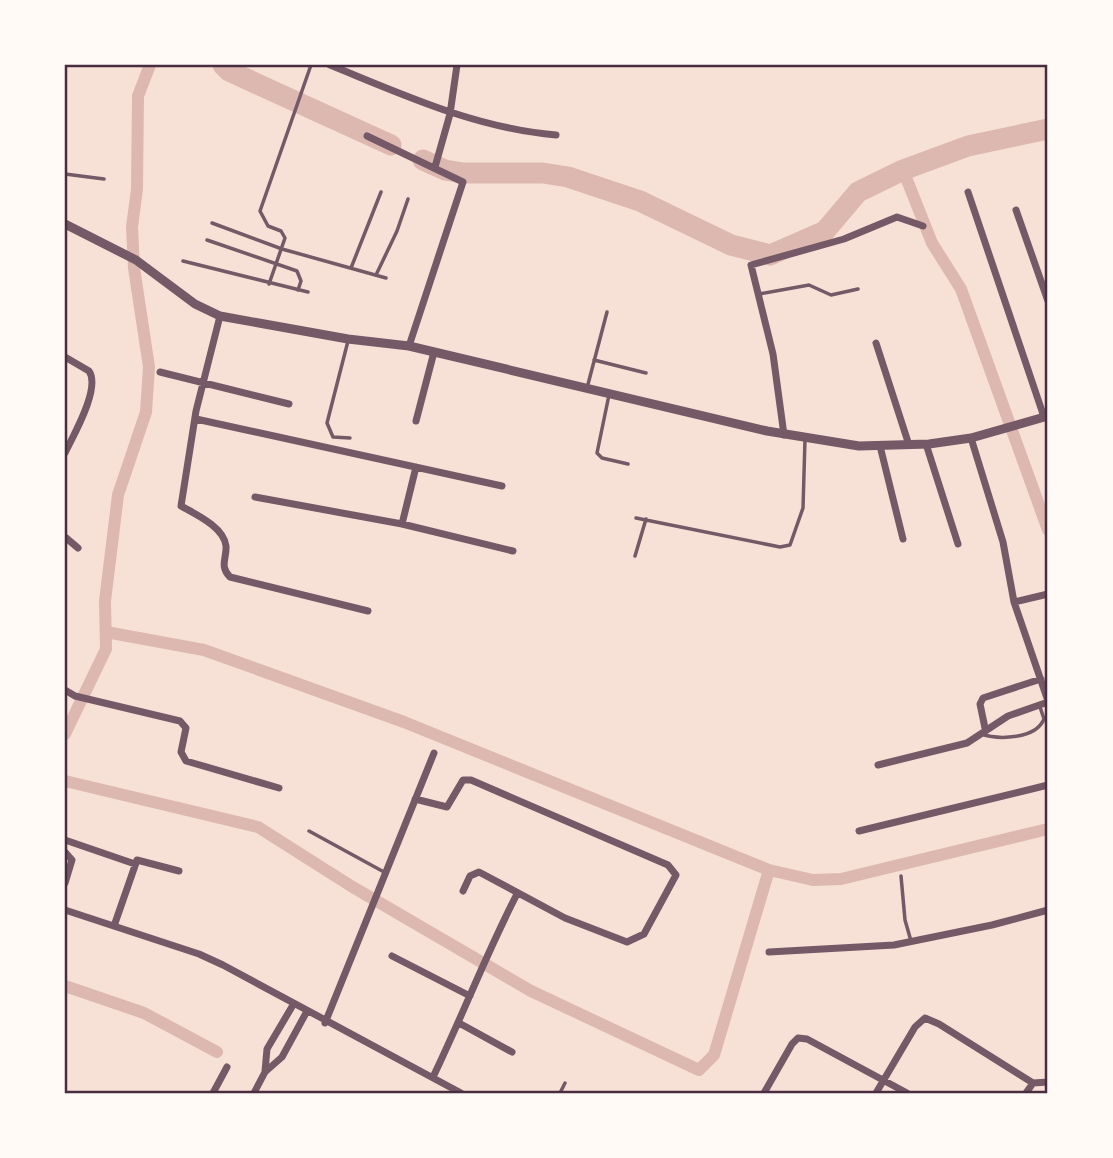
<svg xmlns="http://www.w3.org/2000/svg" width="1113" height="1158" font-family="Manrope,sans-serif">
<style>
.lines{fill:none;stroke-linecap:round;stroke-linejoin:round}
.canal{stroke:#dcb8b0;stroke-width:12}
.river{stroke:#dcb8b0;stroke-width:21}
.path{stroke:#4a2c40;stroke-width:2}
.service{stroke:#755966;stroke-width:3.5}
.minor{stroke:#755966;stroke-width:7}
.tertiary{stroke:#755966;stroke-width:9}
.neatline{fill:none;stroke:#4a2c40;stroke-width:2.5}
</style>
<rect width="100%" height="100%" fill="#f7e1d7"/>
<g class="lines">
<path class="canal" d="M903,170L932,243L961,289L1048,530
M106,632L204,650L404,722L769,870L813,880L841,879L1048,829
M65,734L106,649L105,601L118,495L146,412L149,367L134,268L132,227L137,189L138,96L150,65
M65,781L258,827L351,886L531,991L699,1070L714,1055L769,870
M65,986L144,1013L217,1052"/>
<path class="river" d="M223,65L229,71L391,145
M423,160L445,170L463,173H543L568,177L640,201L731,245L770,255L825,231L858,192L903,170L968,146L1048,129"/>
<path class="path" d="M65,70L66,65"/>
<path class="service" d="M65,174L104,179
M212,223L282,249L386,278
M207,240L297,271L301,281L298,290
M183,261L308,292
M351,268L381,192
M376,275L397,231L408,199
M269,284L285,238L281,231L268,226L260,211L311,65
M759,294L809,285L831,295L858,289
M348,341L327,423L333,437L350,438
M594,360L646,373
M587,388L607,312
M609,395L597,453L602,458L628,464
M636,518L780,547L790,545L803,508L805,439
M635,556L646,519
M981,734C999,740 1036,739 1044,719L1040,707
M309,831L384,872
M901,876L905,920L911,941
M560,1093L565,1083"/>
<path class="minor" d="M330,65C404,95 475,128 556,135
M367,136L463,182L409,346
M435,167L450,114L457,65
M968,192L1044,417
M1016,210L1048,301
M220,316L196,411L181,506C195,514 224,527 226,546C227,558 219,566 230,577L368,611
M876,343L909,445
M65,357L89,371C101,388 73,436 65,453
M160,372L289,404
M196,419L502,486
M416,421L434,352
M784,435L773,354L751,265L844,239L897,217L923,226
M971,438L1003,542L1014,602L1048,701
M926,444L958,544
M880,446L903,539
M255,497L402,524L513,551
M402,524L416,467
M65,537L78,548
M1014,602L1048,594
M65,690L75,696L180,721L186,728L181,752L186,761L279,788
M985,728L980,704L983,698L1041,679
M878,765L967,743L1008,716L1048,702
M415,799L447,807L463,780H471L668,865L676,875L644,934L627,942L565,918L479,872L470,876L463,891
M859,831L1048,785
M65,840L135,864
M65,852L72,860L65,883
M65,910L199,954L223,965L461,1093
M114,926L137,860L179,871
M769,952L894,945L992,925L1048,910
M392,956L470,996
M325,1023L434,753
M459,1023L512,1052
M265,1071L267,1049L293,1005
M433,1077C462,1017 486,954 517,894
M213,1093L227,1067
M254,1093L265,1072L282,1057L306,1013
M764,1093L792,1044L798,1038L807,1039L907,1093
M876,1093L915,1027L925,1018L939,1024L1033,1083L1048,1082
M1026,1093L1033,1083"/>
<path class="tertiary" d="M65,224L136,260L195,304L220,316L348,339L409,346L767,431L859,446L929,444L971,438L1048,416"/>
</g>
<rect width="1113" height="1158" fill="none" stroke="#fffaf5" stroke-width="133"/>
<rect x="66" y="66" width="980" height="1026" class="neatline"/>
</svg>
